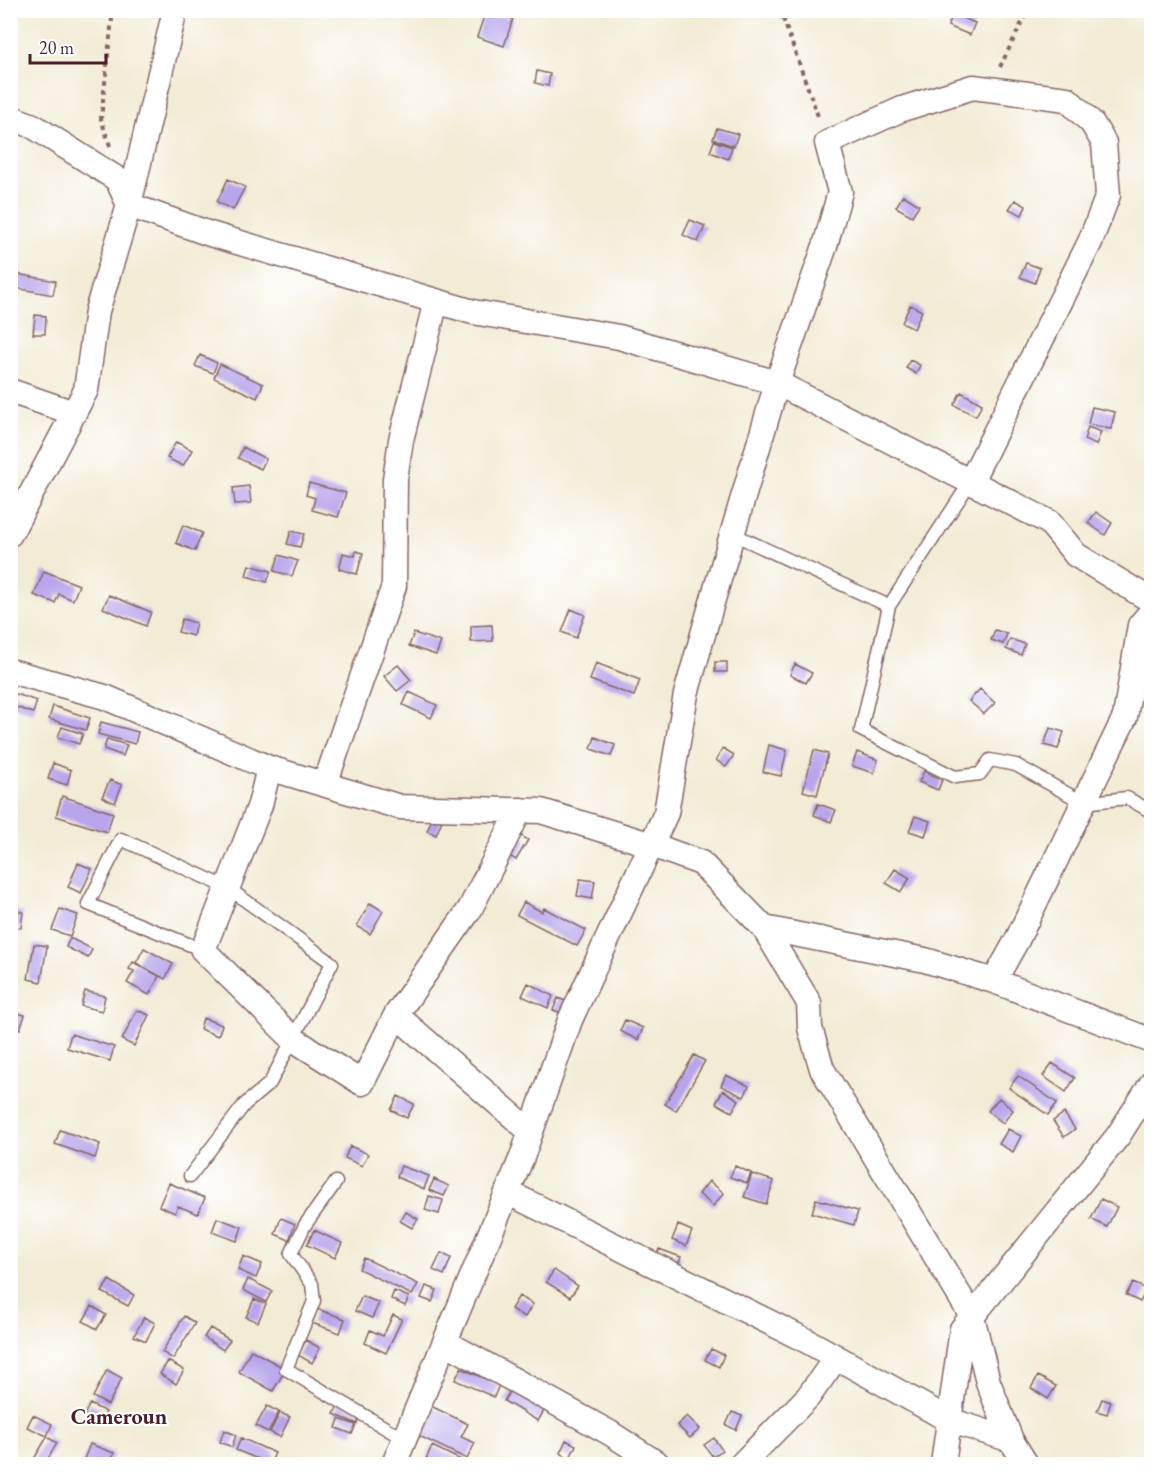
<svg xmlns="http://www.w3.org/2000/svg" width="1162" height="1475" font-family="'EB Garamond',serif">
<style>
.building{fill:#b8a5eb}
.lines{fill:none;stroke-linecap:round;stroke-linejoin:round}
.service-casing{stroke:#856666;stroke-width:15}
.minor-casing{stroke:#856666;stroke-width:27}
.path{stroke:#856666;stroke-width:4;stroke-dasharray:4.5 4.5;stroke-linecap:butt}
.service{stroke:#fff;stroke-width:12}
.minor{stroke:#fff;stroke-width:24}
.labels{text-anchor:middle;stroke-width:4.5;stroke-linejoin:round;paint-order:stroke}
.neighbourhood-label{font-size:22px;font-weight:bold;fill:#4a1f2b;stroke:#fff}
</style>
<rect width="100%" height="100%" fill="#fff"/>
<filter id="ink" filterUnits="userSpaceOnUse"><feTurbulence type="fractalNoise" baseFrequency=".0167" numOctaves="2"/><feDisplacementMap in="SourceGraphic" scale="12" xChannelSelector="R" yChannelSelector="G"/><feConvolveMatrix kernelMatrix="1 2 1 2 8 2 1 2 1" color-interpolation-filters="sRGB"/></filter>
<filter id="wash" filterUnits="userSpaceOnUse"><feTurbulence type="fractalNoise" baseFrequency=".008" numOctaves="4" result="noise"/><feDisplacementMap in="SourceGraphic" scale="24" xChannelSelector="R" yChannelSelector="G"/><feGaussianBlur stdDeviation="1.35" result="paint"/><feColorMatrix in="noise" values="0 0 0 0 0 0 0 0 0 0 0 0 0 0 0 0 0 1.4 0 .05"/><feComposite in="paint" operator="in"/></filter>
<g filter="url(#wash)">
<rect width="100%" height="100%" fill="#f2ebd5"/>
<g id="blocks">
<path class="building" d="M486,10L513,19L504,46L477,37Z
M953,14L975,23L970,35L948,26Z
M537,71L550,74L548,86L535,83Z
M717,128L738,134L734,146L713,139Z
M714,141L732,147L728,159L710,152Z
M228,179L245,187L233,210L217,202Z
M903,195L919,205L912,216L896,207Z
M1015,200L1026,206L1022,215L1009,209Z
M690,220L705,226L698,242L683,235Z
M1026,263L1040,268L1035,283L1020,277Z
M11,273L56,281L53,295L10,287Z
M910,305L922,311L914,329L902,323Z
M35,315L46,316L45,334H33Z
M200,355L217,363L213,373L195,366Z
M910,360L920,365L916,374L906,368Z
M220,364L263,384L257,398L214,378Z
M961,392L982,404L976,416L954,405Z
M1092,407L1115,412L1111,429L1088,424Z
M1088,427L1101,432L1096,445L1084,440Z
M176,442L192,450L183,466L167,458Z
M243,447L266,459L261,469L238,458Z
M309,483L346,493L338,517L312,510L315,498L306,495Z
M249,486L251,503L235,504L233,488Z
M1096,512L1112,523L1105,535L1088,523Z
M183,525L202,533L195,551L176,543Z
M291,531L304,534L300,547L287,544Z
M356,551L363,553L357,574L339,569L343,553L355,556Z
M279,555L298,561L292,576L274,571Z
M249,565L271,571L267,582L246,576Z
M44,571L79,585L73,600L59,594L55,603L34,595Z
M109,595L151,612L146,626L103,608Z
M571,609L585,615L576,638L562,632Z
M182,619L196,623L193,636L178,632Z
M492,625L493,641L471,642V626Z
M995,630L1007,634L1003,644L991,640Z
M414,633L441,642L436,655L409,646Z
M1010,639L1025,644L1021,655L1006,649Z
M715,662H727V672H715Z
M596,663L640,680L634,696L590,680Z
M795,664L812,673L806,683L790,675Z
M398,665L411,680L397,691L384,676Z
M980,689L995,703L984,714L969,701Z
M10,692L37,701L33,713L10,705Z
M409,692L437,705L431,718L403,705Z
M53,706L90,718L86,730L49,719Z
M101,722L138,732L135,744L98,734Z
M62,727L83,734L79,744L58,737Z
M1050,728L1064,732L1058,749L1044,745Z
M595,737L615,745L611,756L591,749Z
M107,739L127,745L123,756L104,749Z
M769,745L787,750L781,776L763,772Z
M723,748L734,755L726,767L716,760Z
M814,750L828,754L817,795L803,791Z
M857,752L878,760L874,773L852,766Z
M53,763L71,770L67,785L48,779Z
M924,771L942,780L938,790L919,782Z
M110,780L122,785L115,803L102,797Z
M62,796L113,813L107,832L56,816Z
M818,804L836,810L831,822L814,815Z
M435,812L444,816L436,835L427,831Z
M915,816L930,821L925,836L909,831Z
M510,829L528,840L516,860L498,849Z
M78,863L92,869L81,893L68,887Z
M895,869L910,878L901,892L886,883Z
M580,879L595,881L592,899L577,896Z
M524,902L542,912L544,908L586,930L577,946L517,915Z
M370,903L383,911L370,934L357,926Z
M60,909L78,915L70,936L52,930Z
M10,910L23,912L21,928L10,927Z
M70,938L92,949L88,958L66,947Z
M34,944L47,946L41,982L28,979Z
M144,948L173,964L165,979L136,963Z
M133,962L159,976L149,995L127,983L134,971L129,969Z
M528,983L553,996L548,1008L522,996Z
M85,991L105,996L102,1011L81,1006Z
M558,998L570,1003L565,1014L553,1010Z
M137,1010L149,1015L134,1046L122,1040Z
M10,1011L25,1015L20,1029L10,1026Z
M203,1018L222,1025L218,1036L200,1029Z
M625,1020L643,1028L638,1040L620,1031Z
M71,1034L114,1047L110,1061L67,1048Z
M694,1055L705,1061L676,1111L665,1104Z
M1052,1063L1075,1078L1066,1092L1043,1076Z
M726,1075L749,1086L744,1097L721,1086Z
M1018,1076L1057,1103L1048,1115L1009,1088Z
M723,1090L739,1100L732,1112L716,1103Z
M398,1096L414,1104L407,1118L391,1110Z
M999,1098L1013,1110L1003,1123L988,1111Z
M1064,1113L1075,1129L1064,1137L1053,1121Z
M1008,1129L1021,1136L1013,1152L999,1144Z
M60,1130L100,1144L95,1158L55,1144Z
M350,1146L368,1154L362,1166L345,1158Z
M401,1166L429,1176L424,1189L397,1177Z
M735,1166L751,1173L747,1183L730,1177Z
M752,1174L774,1181L766,1204L744,1197Z
M434,1179L449,1186L444,1196L429,1190Z
M709,1181L724,1193L713,1206L699,1194Z
M169,1183L205,1198L198,1214L178,1206L175,1213L159,1206Z
M429,1196L443,1200L439,1214L425,1210Z
M816,1199L858,1211L854,1225L812,1213Z
M1101,1199L1117,1207L1107,1227L1091,1219Z
M406,1212L418,1219L412,1228L400,1221Z
M217,1218L242,1227L237,1241L212,1232Z
M281,1218L295,1224L289,1240L275,1234Z
M678,1225L692,1231L686,1246L672,1240Z
M314,1230L342,1243L335,1258L307,1245Z
M659,1249L681,1257L676,1270L654,1263Z
M441,1253L451,1258L444,1275L433,1270Z
M243,1256L262,1264L256,1278L238,1270Z
M364,1258L418,1284L412,1295L359,1269Z
M554,1270L578,1286L570,1297L546,1282Z
M248,1279L272,1291L266,1302L243,1290Z
M109,1280L134,1295L128,1306L102,1292Z
M1133,1283L1147,1289L1140,1302L1126,1295Z
M426,1286L437,1290L432,1302L421,1298Z
M394,1291L409,1297L405,1306L391,1299Z
M362,1296L379,1303L372,1318L355,1311Z
M519,1296L533,1304L525,1317L511,1309Z
M254,1299L266,1304L258,1322L246,1317Z
M92,1306L106,1315L97,1329L83,1321Z
M317,1309L345,1319L340,1333L312,1323Z
M393,1315L402,1319L386,1353L365,1343L370,1330L383,1336Z
M184,1316L195,1323L173,1359L162,1352Z
M144,1317L155,1323L146,1341L134,1336Z
M210,1328L230,1340L223,1350L204,1337Z
M306,1340L320,1348L312,1363L298,1355Z
M711,1349L724,1355L719,1367L705,1360Z
M251,1350L286,1369L273,1391L239,1372Z
M168,1361L184,1370L176,1384L160,1374Z
M461,1368L499,1385L494,1397L455,1380Z
M107,1370L122,1378L108,1405L93,1397Z
M1038,1376L1056,1386L1048,1399L1031,1388Z
M511,1389L545,1409L538,1421L504,1401Z
M1102,1399L1111,1402L1107,1414L1097,1411Z
M339,1403L362,1413L357,1424L334,1414Z
M90,1404L106,1412L100,1423L84,1415Z
M267,1406L279,1412L268,1432L256,1426Z
M431,1406L468,1424L461,1437L475,1443L467,1459L417,1435Z
M732,1412L742,1416L736,1430L726,1425Z
M280,1413L290,1417L280,1437L270,1432Z
M33,1415L52,1424L47,1436L27,1427Z
M687,1416L700,1429L690,1438L677,1425Z
M339,1419L356,1425L352,1434L336,1428Z
M224,1430L236,1435L232,1447L220,1442Z
M47,1437L57,1443L45,1464H31Z
M241,1438L275,1453L270,1464L236,1450Z
M714,1438L722,1450L713,1457L704,1445Z
M566,1440L576,1445L570,1458L560,1453Z
M90,1444L114,1453L110,1464H82Z
M432,1446L469,1464H436L426,1459Z"/>
</g>
</g>
<g filter="url(#ink)">
<use href="#blocks" fill-opacity="0" stroke="#856666" stroke-width="1.5"/>
<g class="lines">
<defs>
<path id="service" d="M971,481L889,606L861,730L955,777L980,774L990,760L1016,765L1084,803L1127,798L1152,812
M733,534L889,606
M190,1176L244,1105L270,1083L332,963L228,888L121,839L88,904L203,950
M336,1182L305,1225L291,1254L312,1284L314,1301L286,1369L404,1439"/>
<path id="minor" d="M10,117L33,126L117,179L129,205L210,234L473,312L619,337L777,383L1049,522L1076,555L1152,601
M10,391L74,413
M10,534L86,390L97,311L129,205L175,10
M10,671L105,697L269,768L400,807L541,811L652,845L701,863L764,928L925,960L994,981L1152,1041
M269,768L260,805L203,950L293,1039L362,1083L396,1015L470,909L520,810
M325,784L394,586L395,479L401,440L436,301
M764,928L809,1003L810,1028L822,1069L972,1316L988,1382L1011,1440L1026,1464
M994,981L1017,940L1125,717L1140,625L1152,611
M396,1015L531,1132
M507,1192L809,1342L949,1420L1011,1440
M445,1342L610,1433L658,1464
M394,1464L522,1157L570,1020L666,813L686,694L711,606L777,383L825,246L840,192L827,143L902,109L973,87L1067,99L1092,123L1104,143L1108,195L1090,242L971,481
M742,1464L808,1397L836,1358
M943,1464L962,1329L1118,1136L1152,1083"/>
</defs>
<use href="#service" class="service-casing"/>
<use href="#minor" class="minor-casing"/>
<path class="path" d="M780,10L819,119
M1000,67L1028,10
M110,146L101,119L113,10"/>
<use href="#service" class="service"/>
<use href="#minor" class="minor"/>
</g>
</g>
<g class="labels">
<g class="neighbourhood-label">
<text x="119" y="1424">Cameroun</text>
</g>
</g>
<rect width="1162" height="1475" fill="none" stroke="#fff" stroke-width="36"/>
<path d="M30 54v9h76v-9" fill="none" stroke="#4a1f2b" stroke-width="3"/>
<text x="39" y="54" font-size="18" fill="#4a1f2b" stroke="#ffffff" stroke-width="4.5" paint-order="stroke">20 m</text>
</svg>
